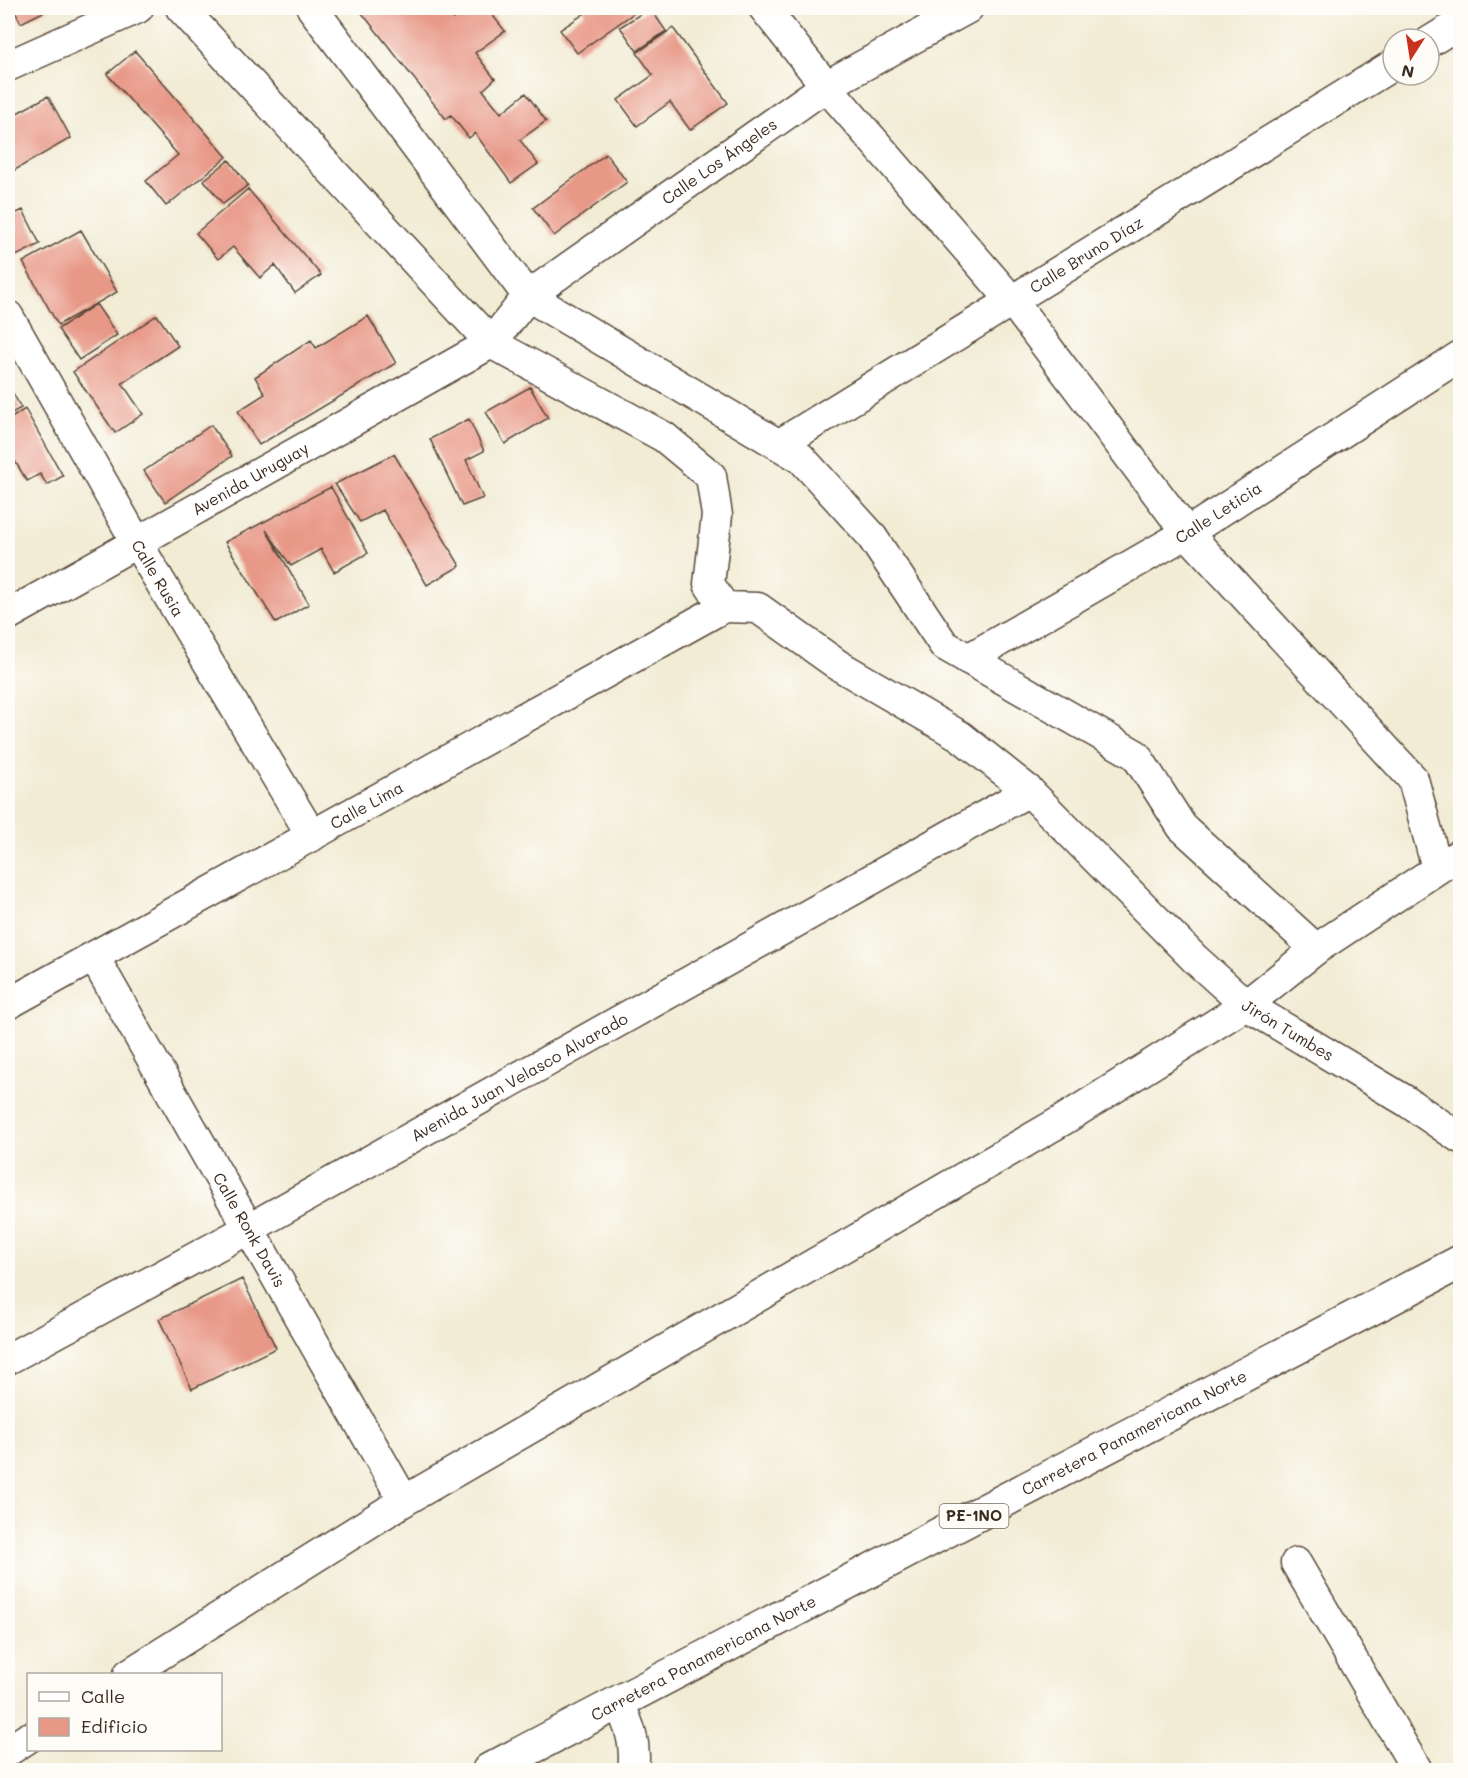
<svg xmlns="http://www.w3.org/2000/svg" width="1468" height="1778" font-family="Mali,sans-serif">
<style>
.building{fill:#e89887}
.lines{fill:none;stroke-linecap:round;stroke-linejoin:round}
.street-casing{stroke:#564739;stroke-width:33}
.primary-casing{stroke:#564739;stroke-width:36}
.street{stroke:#fff;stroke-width:30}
.primary{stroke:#fff;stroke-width:33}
.labels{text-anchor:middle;stroke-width:5;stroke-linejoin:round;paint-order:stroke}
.shield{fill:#fdfcf7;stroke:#75695f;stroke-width:1.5}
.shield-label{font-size:15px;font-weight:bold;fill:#3b2a1e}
.street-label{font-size:16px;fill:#3b2a1e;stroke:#fdfcf7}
</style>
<rect width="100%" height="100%" fill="#fdfcf7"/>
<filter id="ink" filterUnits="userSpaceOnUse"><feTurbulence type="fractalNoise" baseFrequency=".0167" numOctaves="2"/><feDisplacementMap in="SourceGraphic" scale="12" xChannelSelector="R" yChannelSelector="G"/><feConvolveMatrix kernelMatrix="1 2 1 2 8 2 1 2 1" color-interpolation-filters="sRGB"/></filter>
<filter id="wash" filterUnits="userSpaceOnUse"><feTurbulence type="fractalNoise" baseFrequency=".008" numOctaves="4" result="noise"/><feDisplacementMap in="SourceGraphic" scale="24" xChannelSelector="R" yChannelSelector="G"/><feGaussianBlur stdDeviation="1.35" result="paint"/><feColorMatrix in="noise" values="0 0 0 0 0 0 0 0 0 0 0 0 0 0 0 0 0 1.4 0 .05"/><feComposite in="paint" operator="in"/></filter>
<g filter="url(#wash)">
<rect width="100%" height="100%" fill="#f2ecd5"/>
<g id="blocks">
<path class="building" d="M13,8H51L21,23Z
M358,8H444L453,19L468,8H487L505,31L475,53L495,79L483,90L501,113L526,93L546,121L520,140L538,164L511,183L475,133L469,138L451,115L446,119Z
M581,8H641L577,53L560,30L585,13Z
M650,8L666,31L637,51L620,27Z
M673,28L728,103L690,130L670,102L637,126L618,100L653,75L637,53Z
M135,51L227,157L166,206L146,181L178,155L107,74Z
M48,96L71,138L8,174V118Z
M606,154L627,182L554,236L533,208Z
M229,160L248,185L223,204L204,180Z
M248,189L321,275L295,293L275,265L260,278L233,247L218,259L196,233Z
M23,210L40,244L10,259L8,254V217Z
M81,230L117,292L58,325L23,262Z
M96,304L117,335L79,360L58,329Z
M157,315L178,346L122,383L143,414L115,433L73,372Z
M368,316L396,363L259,445L238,411L265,394L255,377L311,340L316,348Z
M8,384L21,408L8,415Z
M530,387L548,418L505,444L486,412Z
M25,409L63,476L47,485L40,474L27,481L13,458L8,461V420Z
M469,419L484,451L466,460L483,498L462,506L430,439Z
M211,425L232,456L165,502L144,471Z
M394,454L460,566L427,585L383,510L360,522L335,484Z
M331,487L368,553L334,572L321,549L291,566L266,530L309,604L276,623L225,542Z
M242,1279L276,1348L192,1389L159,1319Z"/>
</g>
</g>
<g filter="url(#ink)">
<use href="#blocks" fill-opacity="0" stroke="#564739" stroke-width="1.5"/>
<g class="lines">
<defs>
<g id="street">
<path id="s1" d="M181,8L491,343L664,437L711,476L717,515L709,584L724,607L758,608L838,665L960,736L1029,791L1195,959L1246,1005L1406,1101L1460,1138"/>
<path d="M312,8L528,296L801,458L870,534L944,645L1136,755L1182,827L1316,949"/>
<path d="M764,8L826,86L1013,302L1187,533L1413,779L1437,868"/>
<path d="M1429,42L1460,23"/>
<path d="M8,66L138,8"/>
<path id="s2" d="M8,316L137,543L312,836"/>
<path id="s3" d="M780,444L1393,65"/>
<path id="s4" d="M8,615L491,343L528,296L826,86L968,8"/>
<path id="s5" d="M968,659L1187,533L1460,356"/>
<path id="s6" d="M94,957L404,1501"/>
<path id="s7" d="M8,1004L724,607"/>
<path id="s8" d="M8,1359L250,1228L1029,791"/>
<path d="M1296,1563L1417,1770"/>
<path d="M129,1674L404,1501L1063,1120L1246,1005L1316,949L1460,854"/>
<path d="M618,1701C629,1725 637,1743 633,1770"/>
<path d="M8,1751L28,1738"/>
</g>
<g id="primary">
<path id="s9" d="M489,1770L1460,1262"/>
</g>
</defs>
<use href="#street" class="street-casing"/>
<use href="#primary" class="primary-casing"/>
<use href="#street" class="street"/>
<use href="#primary" class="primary"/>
</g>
</g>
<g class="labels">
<rect class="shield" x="939.5" y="1504" width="69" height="24" rx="4.5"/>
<g class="shield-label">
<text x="974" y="1521">PE-1NO</text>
</g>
<g class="street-label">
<text dy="6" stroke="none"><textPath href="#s4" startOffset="848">Calle Los Ángeles</textPath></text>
<text dy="6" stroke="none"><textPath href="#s3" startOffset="360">Calle Bruno Díaz</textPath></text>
<text dy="6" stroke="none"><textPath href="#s4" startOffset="278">Avenida Uruguay</textPath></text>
<text dy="6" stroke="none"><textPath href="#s5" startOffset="290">Calle Leticia</textPath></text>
<text dy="6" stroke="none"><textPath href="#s2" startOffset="302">Calle Rusia</textPath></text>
<text dy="6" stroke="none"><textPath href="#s7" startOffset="410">Calle Lima</textPath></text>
<text dy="6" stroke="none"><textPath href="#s1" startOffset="1566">Jirón Tumbes</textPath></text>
<text dy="6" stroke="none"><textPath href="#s8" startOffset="584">Avenida Juan Velasco Alvarado</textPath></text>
<text dy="6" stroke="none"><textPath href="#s6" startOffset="314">Calle Ronk Davis</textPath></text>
<text dy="6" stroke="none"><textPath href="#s9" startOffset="728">Carretera Panamericana Norte</textPath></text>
<text dy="6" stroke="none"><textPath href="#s9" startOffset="242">Carretera Panamericana Norte</textPath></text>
</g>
</g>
<rect width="1468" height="1778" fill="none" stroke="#fdfcf7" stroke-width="30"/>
<rect x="27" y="1673" width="195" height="78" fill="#fdfcf7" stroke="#afa8a0" stroke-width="1.5"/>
<rect x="39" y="1692" width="30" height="9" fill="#ffffff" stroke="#afa8a0" stroke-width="1.5"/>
<text x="81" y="1703" font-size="18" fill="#3b2a1e">Calle</text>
<rect x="39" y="1718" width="30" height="18" fill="#e89887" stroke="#afa8a0" stroke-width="1.5"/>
<text x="81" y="1733" font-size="18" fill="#3b2a1e">Edificio</text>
<g transform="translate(1411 57) rotate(192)"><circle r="28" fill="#fdfcf7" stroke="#afa8a0" stroke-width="1.5"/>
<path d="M0-4.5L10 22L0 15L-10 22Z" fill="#c8321e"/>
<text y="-9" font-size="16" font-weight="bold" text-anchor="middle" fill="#3b2a1e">N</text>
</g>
</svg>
